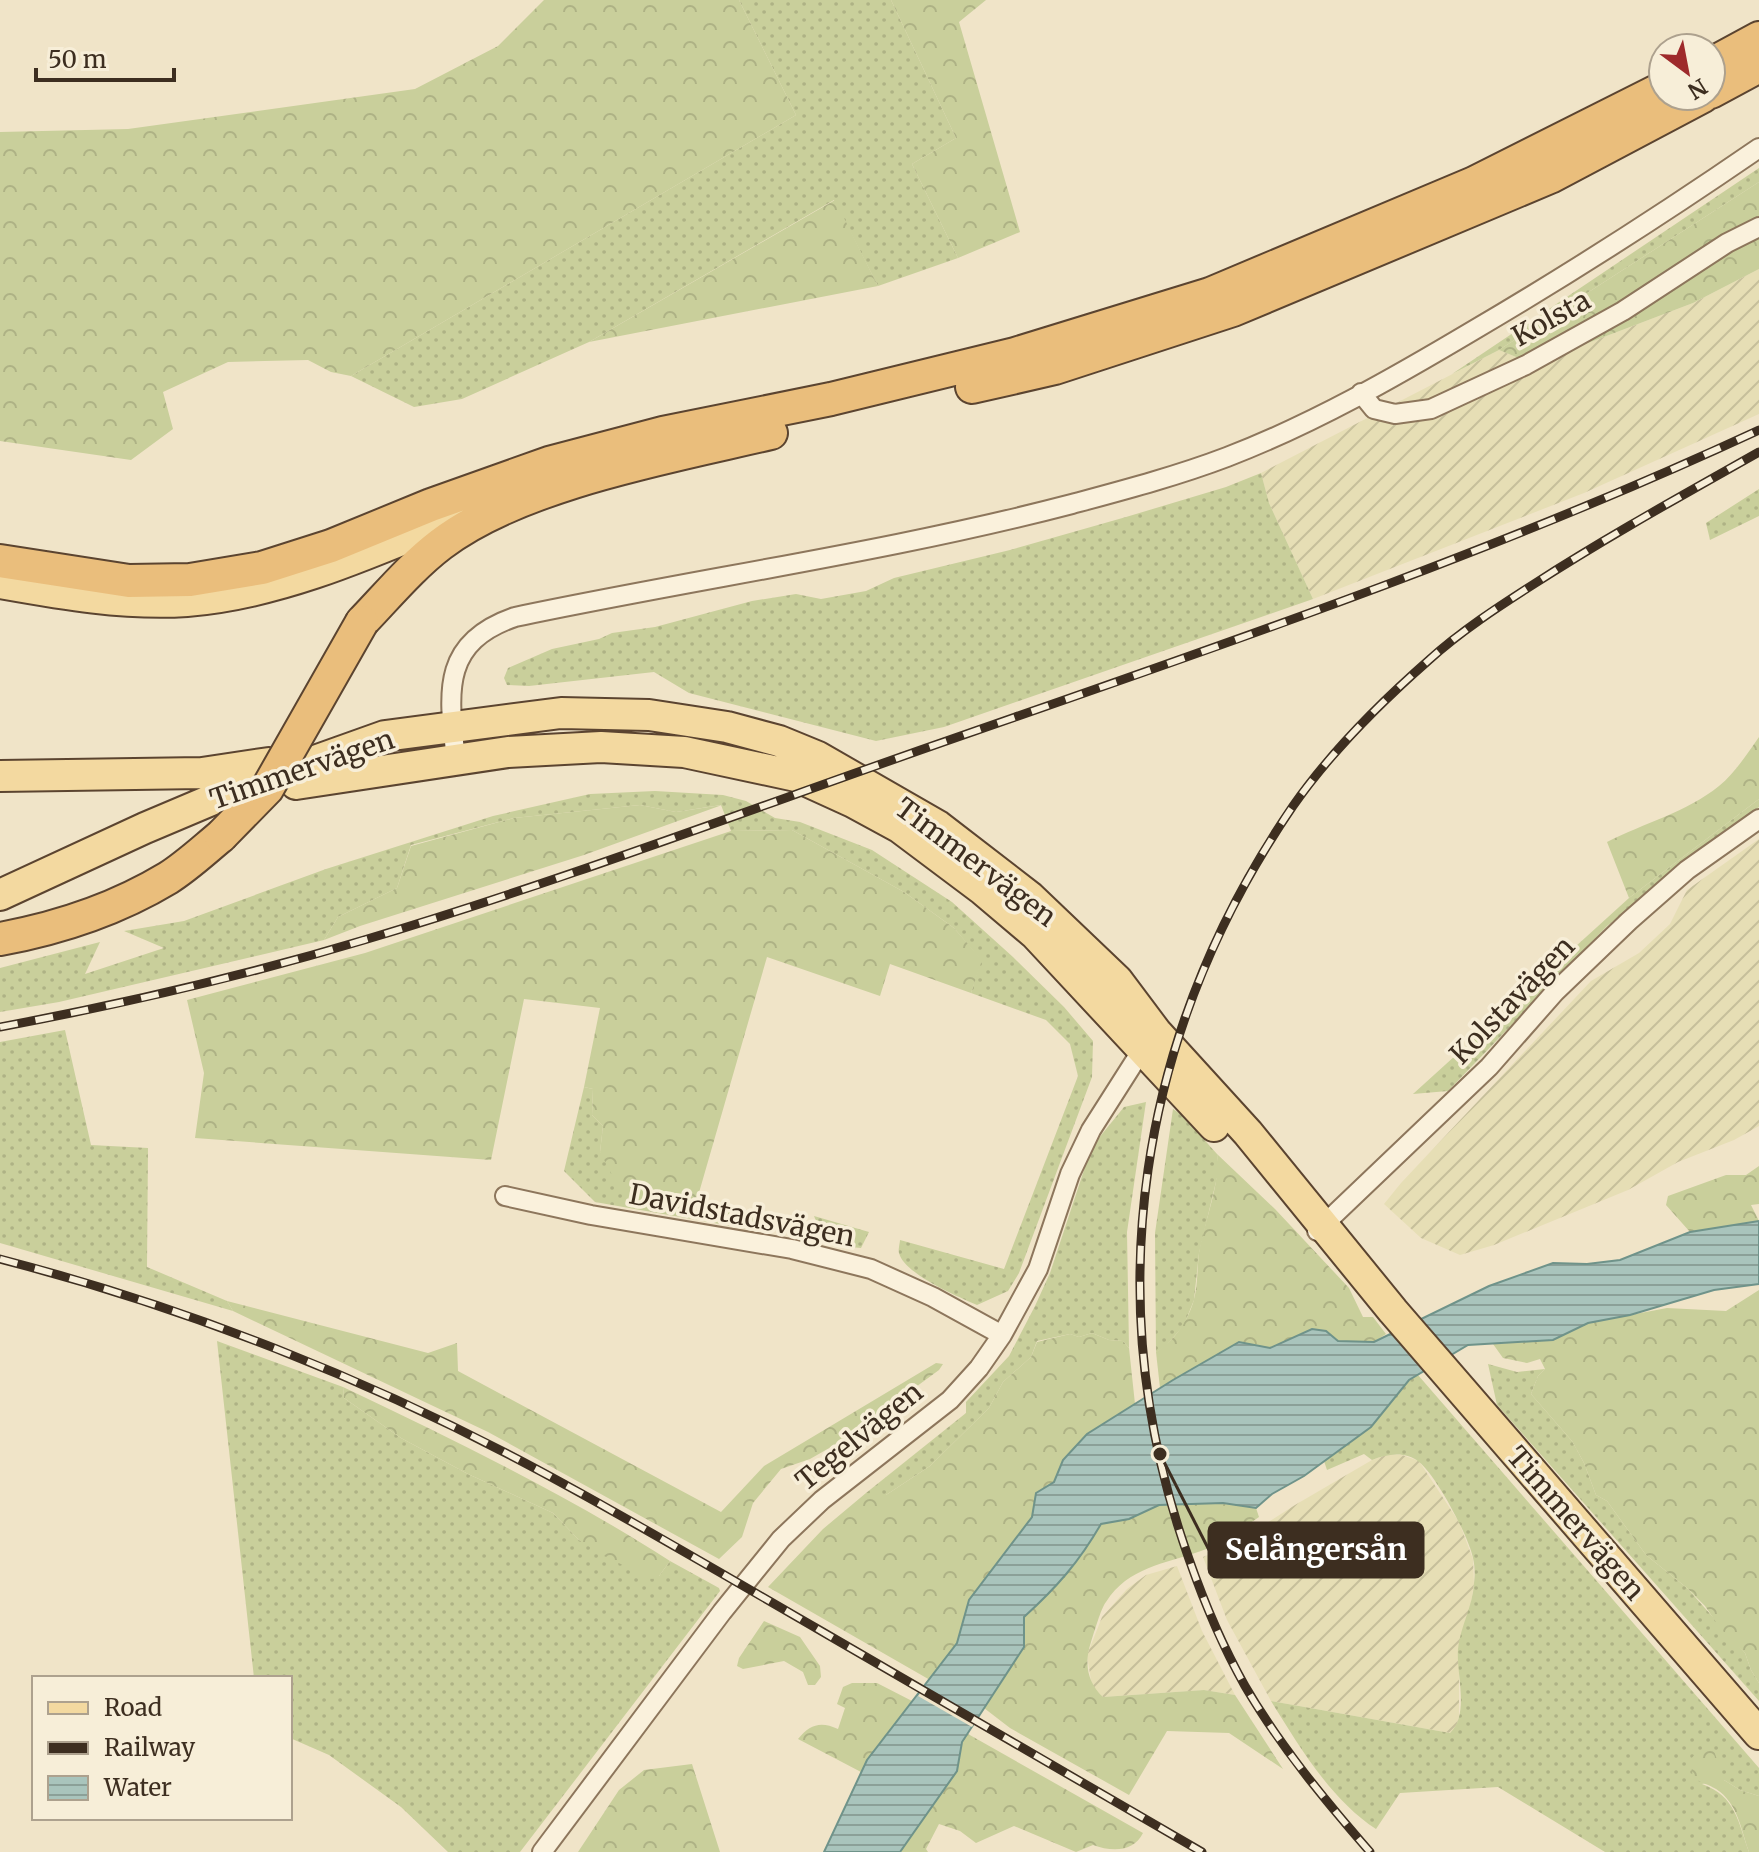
<svg xmlns="http://www.w3.org/2000/svg" width="1759" height="1852" font-family="Merriweather,serif">
<style>
.farmland{fill:url(#farmland-furrows)}
.grass{fill:url(#grass-dots)}
.forest{fill:url(#forest-crowns)}
.water{fill:url(#water-rules);stroke:#6f938a;stroke-width:2}
.pier{fill:#f0e4c8}
.lines{fill:none;stroke-linecap:round;stroke-linejoin:round}
.minor-casing{stroke:#8d765c;stroke-width:22}
.primary-casing{stroke:#5b4430;stroke-width:34}
.trunk-casing{stroke:#5b4430;stroke-width:36}
.minor{stroke:#faf1dc;stroke-width:18}
.primary{stroke:#f3d9a0;stroke-width:30}
.trunk{stroke:#eabe7c;stroke-width:32}
.rail-casing{stroke:#3d2e20;stroke-width:9}
.rail{stroke:#f7eed8;stroke-width:6;stroke-dasharray:18;stroke-linecap:butt}
.trunk-bridge-casing{stroke:#5b4430;stroke-width:36;stroke-linecap:butt}
.trunk-bridge{stroke:#eabe7c;stroke-width:32}
.labels{text-anchor:middle;stroke-width:7;stroke-linejoin:round;paint-order:stroke}
.street-label{font-size:28px;fill:#3d2e20;stroke:#f7eed8}
.leader{fill:none;stroke:#3d2e20;stroke-width:3}
.callout-dot{fill:#3d2e20;stroke:#f7eed8;stroke-width:3}
.callout{fill:#3d2e20;stroke:#3d2e20;stroke-width:3}
.callout-label{font-size:30px;text-anchor:middle;font-weight:bold;fill:#fff}
</style>
<defs>
<pattern id="farmland-furrows" width="10" height="10" patternUnits="userSpaceOnUse" patternTransform="scale(2)"><rect width="10" height="10" fill="#e6deb5"/><path d="M-1 1l2-2M0 10L10 0M9 11l2-2" fill="none" stroke="#c6bf9b"/></pattern>
<pattern id="grass-dots" width="8" height="8" patternUnits="userSpaceOnUse" patternTransform="scale(2)"><rect width="8" height="8" fill="#c9cf9b"/><path d="M2 2h.1M6 6h.1" fill="none" stroke="#aeb285" stroke-width="1.8" stroke-linecap="round"/></pattern>
<pattern id="forest-crowns" width="20" height="18" patternUnits="userSpaceOnUse" patternTransform="scale(2)"><rect width="20" height="18" fill="#c9cf9b"/><path d="M2 6a3 3 0 1 1 6 0M12 15a3 3 0 1 1 6 0" fill="none" stroke="#aeb285"/></pattern>
<pattern id="water-rules" width="6" height="5" patternUnits="userSpaceOnUse" patternTransform="scale(2)"><rect width="6" height="5" fill="#a9c4bc"/><path d="M0 2.5h6" fill="none" stroke="#8ba098"/></pattern>
</defs>
<rect width="100%" height="100%" fill="#f0e4c8"/>
<path class="farmland" d="M1759,269V414L1584,493L1313,599L1269,503L1261,473L1499,350L1533,364L1693,303Z
M1759,839V1126L1734,1140L1678,1162L1628,1190L1494,1245L1460,1255L1421,1238L1384,1204L1401,1183L1591,981L1639,953L1670,924L1687,890Z
M1386,1455H1402L1419,1461L1459,1522L1473,1559L1474,1584L1469,1616L1459,1644V1717L1456,1727L1450,1733L1271,1701L1227,1620L1203,1557L1237,1542L1295,1505L1372,1460Z
M1177,1566L1202,1631L1235,1695L1204,1690L1103,1697L1092,1687L1087,1655L1102,1617L1127,1589L1146,1575Z"/>
<path class="grass" d="M739,0H891L956,138L912,164L958,258L878,286L834,200L589,342L462,399L414,407L351,376L796,115Z
M1759,168V182L1499,350L1452,374Z
M1261,473L1269,503L1313,599L944,727L876,741L689,693L654,672L529,686L507,685L504,678L508,668L552,649L599,639L612,633L655,627L752,601L796,594L821,599L866,591L894,578L1010,550L1126,517L1226,487Z
M1759,489V516L1710,540L1706,523Z
M655,791L723,795L746,801L775,818L800,822L872,850L952,902L1013,957L1064,1007L1093,1041L1092,1077L1019,1273L1008,1291L977,1305C959,1297 904,1274 899,1253C898,1251 900,1242 900,1240L1004,1269L1078,1076L1070,1044L1046,1020L971,993L981,960L954,928L904,892L792,830L731,831L721,805L676,812L640,805L514,818L411,845L397,888L338,917L324,940L59,1002L0,1012V968L100,942L85,974L164,948L124,931L184,921L326,869L493,816L590,794Z
M1759,799V807L1607,926L1448,1091L1413,1094L1629,898Z
M65,1030L91,1145L148,1148L147,1267L227,1301L233,1311L0,1243V1042Z
M584,1087L593,1089L592,1115L603,1126L600,1152L694,1210H731L775,1222L772,1230L765,1232L595,1202L564,1171Z
M1146,1102L1127,1232L1129,1348L1123,1341L1109,1340L1092,1333L1079,1337L1070,1334L1037,1341L1031,1357L1003,1382L989,1408L930,1466L886,1495H869L866,1493L966,1413V1402L1009,1356L1035,1306L1050,1273L1087,1161L1098,1139L1124,1107Z
M1173,1109L1182,1115L1217,1154L1219,1169L1199,1253L1194,1300L1184,1325L1165,1347L1156,1352L1155,1233Z
M814,1216L869,1232L861,1248C833,1246 825,1244 814,1216Z
M217,1341L343,1387L344,1398L401,1438L468,1474L553,1513L579,1540L659,1576L670,1561L719,1588L720,1591L520,1852H448L401,1807L329,1755L290,1738V1678H254Z
M1488,1364L1517,1372L1545,1369L1538,1376L1531,1394L1572,1441L1584,1463L1596,1495L1607,1501L1646,1555L1687,1588L1745,1653L1751,1670L1759,1683V1701L1497,1405Z
M1418,1375L1759,1768V1796L1740,1790L1724,1780L1702,1784C1736,1796 1738,1822 1749,1852H1605L1498,1787L1400,1793L1376,1829C1331,1800 1299,1746 1271,1701L1450,1733C1470,1714 1456,1674 1458,1649C1460,1627 1473,1606 1474,1583C1475,1576 1475,1566 1473,1558C1469,1537 1436,1475 1419,1462C1406,1451 1387,1454 1372,1460L1364,1454L1327,1470L1324,1461L1371,1427L1409,1380Z"/>
<path class="forest" d="M544,0H739L796,115L351,376L331,372L308,360L228,362L163,392L173,429L131,460L0,441V132L128,129L415,89L498,46Z
M891,0H986L959,22L1020,232L958,258L912,164L956,138Z
M1759,182V269L1693,303L1533,364L1499,350Z
M835,200L878,286L589,342Z
M1759,737V799L1629,898L1607,842C1644,823 1687,812 1719,786C1735,773 1747,754 1759,737Z
M640,805L676,812L722,805L584,855L360,926L324,940L338,917L397,888L411,846L514,818Z
M792,830L904,892L954,928L982,960L971,993L890,964L880,996L767,957L694,1210L622,1194L600,1152L603,1126L592,1115L593,1089L584,1087L600,1008L524,999L491,1160L195,1138L204,1073L187,1000L365,953L731,831Z
M1217,1154L1275,1209L1349,1288L1363,1317H1373L1386,1334L1374,1342L1338,1341L1326,1331L1312,1329L1270,1348L1239,1342L1160,1388L1156,1352C1174,1341 1187,1322 1193,1303C1198,1287 1197,1269 1199,1253C1204,1223 1221,1182 1217,1154Z
M1759,1166V1204L1751,1205L1759,1221L1690,1232L1666,1205L1668,1196L1726,1175H1746Z
M1759,1290V1683L1751,1670L1745,1653L1720,1628L1705,1606L1687,1588L1646,1555L1607,1501L1596,1495L1584,1463L1572,1441L1531,1394L1538,1376L1545,1369L1540,1359L1527,1363L1503,1358L1493,1344L1552,1340L1588,1323L1667,1308L1726,1311Z
M227,1301L428,1353L457,1343L458,1371L721,1512L764,1466L936,1363L943,1364L939,1370L845,1439L810,1459L781,1469L753,1503L742,1537L719,1559L488,1432L233,1311Z
M1092,1333L1109,1340L1123,1341L1129,1348L1135,1404L1063,1460L1054,1482L1036,1493L1032,1517L969,1600L957,1643L930,1680L768,1587L823,1529L866,1493L886,1495L930,1466L989,1408L1003,1382L1031,1357L1037,1342L1070,1334L1079,1337Z
M343,1387C454,1440 566,1494 670,1561L659,1576L652,1579L604,1556L579,1540L553,1513L468,1474L401,1438L344,1398Z
M1223,1503L1256,1508L1259,1517C1240,1530 1223,1543 1201,1551C1165,1564 1128,1567 1106,1602C1101,1608 1094,1633 1091,1642C1084,1663 1087,1682 1103,1697L1204,1690L1235,1695L1283,1769L1229,1733L1167,1731L1129,1795L1010,1728L984,1708L1024,1647V1617C1057,1587 1079,1562 1101,1524L1129,1519L1159,1505Z
M764,1621L800,1637L820,1666L821,1677L815,1685H808L803,1672L784,1661L743,1669L737,1666L739,1658Z
M852,1683H877L914,1702L867,1760L861,1772L798,1739C810,1724 821,1721 838,1729L845,1708L837,1704L843,1687Z
M968,1734L1143,1833C1134,1852 1112,1852 1093,1845L1076,1852L1014,1826L976,1843L960,1831L939,1824L926,1849L928,1852H900L957,1771L962,1742Z
M1713,1748L1724,1780L1740,1790L1759,1796V1852H1749C1741,1830 1738,1803 1716,1789C1708,1784 1700,1783 1693,1777L1690,1760L1698,1751Z
M692,1764L720,1852H578L619,1790L644,1770Z"/>
<path class="water" d="M1759,1221V1284L1714,1290L1630,1315L1588,1323L1553,1340L1468,1345L1409,1380L1371,1427L1304,1476L1272,1494L1256,1508L1223,1503L1159,1505L1129,1519L1101,1524C1079,1562 1057,1587 1024,1617V1647L962,1742L957,1771L900,1852H824L867,1760L957,1643L969,1600L1032,1517L1036,1493L1054,1482L1063,1460L1087,1434L1173,1380L1239,1342L1270,1348L1312,1329L1326,1331L1338,1341L1374,1342L1489,1286L1553,1263L1587,1264L1620,1260L1690,1232Z"/>
<path class="pier" d="M923,1689L977,1719L972,1727L918,1696Z"/>
<g class="lines">
<defs>
<path id="minor" d="M1361,393L1374,409L1395,414L1431,409L1526,365L1623,311L1727,243L1759,227
M456,760C449,695 439,643 515,617C700,578 888,552 1072,504C1124,490 1177,476 1227,457C1313,424 1395,377 1474,330C1571,273 1666,212 1759,148
M505,1196L591,1215L792,1249L871,1269L933,1297L1002,1335
M1317,1231L1489,1067L1555,992L1629,921L1687,870L1759,819
M542,1852L722,1612L781,1539L822,1500L950,1400L979,1368L1002,1335L1038,1269L1070,1174L1091,1130L1147,1042"/>
<path id="primary" d="M0,583C62,594 124,605 187,601C290,593 394,542 488,504
M0,776L202,773L269,763
M296,784L508,752L601,747L684,752L796,776L853,802L899,827L983,890L1035,934L1214,1126
M0,895L145,828L242,787L385,736L561,713L649,715L727,727L779,741L818,757L938,826L1030,897L1117,980L1156,1032L1248,1133L1393,1311L1759,1734"/>
<path id="trunk" d="M1711,64L1759,38
M1711,92L1759,66
M972,387L1055,368L1233,310L1550,177L1703,96
M0,561L129,581L190,580L262,568L331,546L431,505L549,463L663,433L831,399L1015,354L1210,294L1474,183L1663,88
M362,622C387,596 412,566 441,544C521,483 673,456 771,433
M0,939C60,928 115,910 168,878C187,866 204,850 221,836"/>
</defs>
<use href="#minor" class="minor-casing"/>
<use href="#primary" class="primary-casing"/>
<use href="#trunk" class="trunk-casing"/>
<use href="#minor" class="minor"/>
<use href="#primary" class="primary"/>
<use href="#trunk" class="trunk"/>
<defs>
<path id="rail" d="M0,1027C123,1004 244,976 364,940C549,885 730,817 912,753C1198,653 1484,558 1759,430
M0,1259C186,1307 371,1380 540,1471C633,1521 724,1575 816,1628C945,1703 1073,1777 1202,1852
M1370,1852C1324,1799 1280,1746 1245,1686C1222,1645 1204,1602 1189,1559C1096,1299 1138,1033 1293,806C1330,753 1380,703 1429,660C1461,631 1498,607 1534,584C1607,537 1683,495 1759,452"/>
</defs>
<use href="#rail" class="rail-casing"/>
<use href="#rail" class="rail"/>
<defs>
<path id="trunk-bridge" d="M221,836L267,789L362,622"/>
</defs>
<use href="#trunk-bridge" class="trunk-bridge-casing"/>
<use href="#trunk-bridge" class="trunk-bridge"/>
</g>
<g class="labels">
<g class="street-label">
<text transform="translate(1551 318) rotate(-29)" y="10">Kolsta</text>
<text transform="translate(302 769) rotate(-19)" y="10">Timmervägen</text>
<text transform="translate(976 862) rotate(37)" y="10">Timmervägen</text>
<text transform="translate(1512 1000) rotate(-46)" y="10">Kolstavägen</text>
<text transform="translate(742 1215) rotate(11)" y="10">Davidstadsvägen</text>
<text transform="translate(859 1436) rotate(-39)" y="10">Tegelvägen</text>
<text transform="translate(1576 1523) rotate(49)" y="10">Timmervägen</text>
</g>
</g>
<path class="leader" d="M1160 1454L1209 1550"/>
<circle class="callout-dot" cx="1160" cy="1454" r="8"/>
<rect class="callout" x="1209" y="1523" width="214" height="54" rx="8"/>
<g class="callout-label">
<text x="1316" y="1560">Selångersån</text>
</g>
<rect x="32" y="1676" width="260" height="144" fill="#f7eed8" stroke="#ada18e" stroke-width="2"/>
<rect x="48" y="1702" width="40" height="12" fill="#f3d9a0" stroke="#ada18e" stroke-width="2"/>
<text x="104" y="1716" font-size="24" fill="#3d2e20">Road</text>
<rect x="48" y="1742" width="40" height="12" fill="#3d2e20" stroke="#ada18e" stroke-width="2"/>
<text x="104" y="1756" font-size="24" fill="#3d2e20">Railway</text>
<rect x="48" y="1776" width="40" height="24" fill="url(#water-rules)" stroke="#ada18e" stroke-width="2"/>
<text x="104" y="1796" font-size="24" fill="#3d2e20">Water</text>
<g transform="translate(1687 72) rotate(148)"><circle r="38" fill="#f7eed8" stroke="#ada18e" stroke-width="2"/>
<path d="M0-6L14 30L0 20L-14 30Z" fill="#9e2a2b"/>
<text y="-12" font-size="22" font-weight="bold" text-anchor="middle" fill="#3d2e20">N</text>
</g>
<path d="M36 68v12h138v-12" fill="none" stroke="#3d2e20" stroke-width="4"/>
<text x="48" y="68" font-size="24" fill="#3d2e20" stroke="#f7eed8" stroke-width="6" paint-order="stroke">50 m</text>
</svg>
